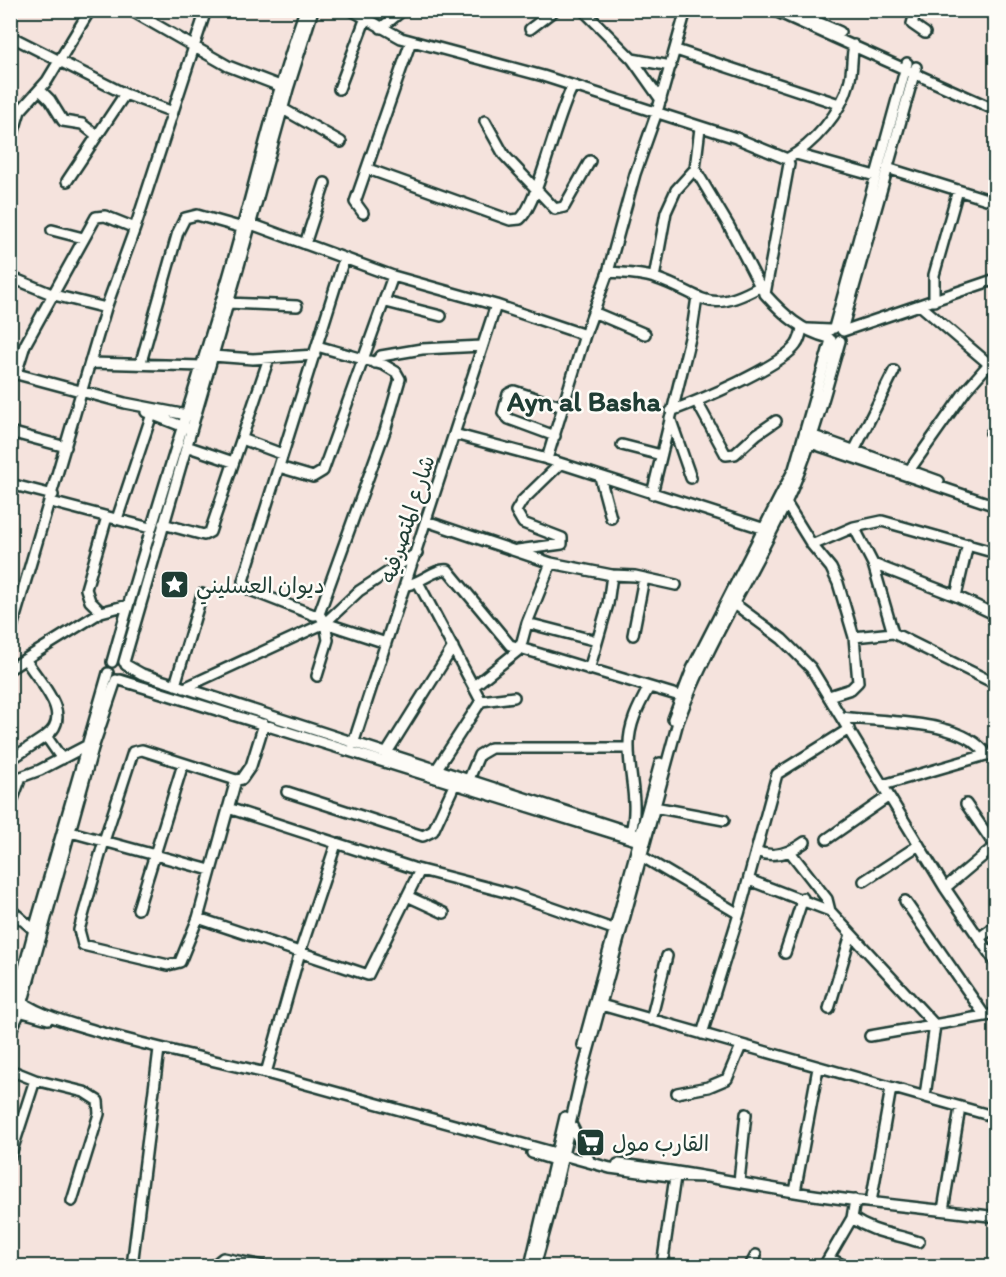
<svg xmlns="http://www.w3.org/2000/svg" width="1006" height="1277" font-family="Itim,'Playpen Sans Arabic',sans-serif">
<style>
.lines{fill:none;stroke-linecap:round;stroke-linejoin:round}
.minor-casing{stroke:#1f3d34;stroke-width:14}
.minor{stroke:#fdfcf7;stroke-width:9}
.labels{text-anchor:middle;stroke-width:5;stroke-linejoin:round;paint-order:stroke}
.street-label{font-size:22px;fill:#1f3d34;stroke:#fdfcf7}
.poi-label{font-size:22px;fill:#1f3d34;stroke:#fdfcf7;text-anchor:start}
.district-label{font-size:28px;font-weight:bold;fill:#1f3d34;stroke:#fdfcf7}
</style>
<rect width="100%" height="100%" fill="#f5e3dd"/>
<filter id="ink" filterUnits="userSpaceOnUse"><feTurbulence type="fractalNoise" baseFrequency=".0167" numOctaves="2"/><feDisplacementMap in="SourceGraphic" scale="12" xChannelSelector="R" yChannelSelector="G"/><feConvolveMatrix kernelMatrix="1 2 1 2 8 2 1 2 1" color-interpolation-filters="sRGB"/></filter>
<g filter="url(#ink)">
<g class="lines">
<defs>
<path id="minor" d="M130,10L228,66L285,88
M351,10L401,38L543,76L736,138L787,159
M583,10L632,59L661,100
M773,10L996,110
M916,10L912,24L925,33
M801,15L840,32
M381,28L403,10
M530,29L555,10
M10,36L125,94L173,112
M676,50L839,104
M632,59L671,66
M339,89L365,20
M40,90L50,100L63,121L82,124L96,135
M283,109L341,142
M485,121L504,155L555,209L564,207L590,161
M10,144L20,111L47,81L90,10
M796,154L875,176
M787,159L789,164L765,294C784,315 801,331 829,338
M787,159C814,144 841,113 849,83C853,71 851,58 854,45
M887,168L996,202
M368,169L510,220L520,219C539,202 556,115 573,86
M695,169L729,226L762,290
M67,181L125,94
M363,213L355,202L411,41
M251,224L393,276L496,305L585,335
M52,230L83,238
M305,244L325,183
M344,259L243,581L250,590L314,615L319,614L325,623L386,643
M608,272C624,273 640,273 655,278C704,294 705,317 759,287
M10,277L54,295L106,308
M654,278L666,212L676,190L695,169L700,128
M934,301V275L958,190
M386,302L441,316
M228,303L297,306
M921,306L996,370
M593,312L645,334
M834,328L907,63
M808,329L830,330
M842,330L916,67
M843,331L996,279
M317,346L384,365L396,372L400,379L385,431L319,614
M213,356L253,359L315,355
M141,362L178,232L185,218L197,215L243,228
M90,363L202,366
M375,363L381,356L422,349L482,346
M13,373L125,403L192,416
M16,374L25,345L96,217L105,216L135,228
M697,402L726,455L735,454L757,434L776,421
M671,411C698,401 780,367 796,345C800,340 801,334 802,328
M146,412L187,428
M670,418L691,478
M10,432L66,447
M991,433L996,436
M454,434L547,459L765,529
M811,435L939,481
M555,436L509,419L503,413L508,394L514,391L563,407
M242,439L282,454
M808,442L996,506
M622,445L661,455
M186,446L233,462
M852,455L894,371
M547,459L585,335L608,272L635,174L657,112L686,10
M279,467L313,477L323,471L393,276
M906,475L966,390L988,365
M600,477L611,518
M10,484L53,495
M652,494L692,330L697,297
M51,502L150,528
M786,503L812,545L831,568L838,583L854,637L858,682L851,689L829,696
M117,519L152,414
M426,521L551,563L612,575
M163,524L204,535L210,532L269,358
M854,527L873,564L893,633
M812,545L854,527L882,521L996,553
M518,550L562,544V538L523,523L516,511L522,501L560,464
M873,564L956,596L996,615
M419,584L481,701
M407,585C421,583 435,568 448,570L510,645L680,696
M956,596L968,544
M732,602L782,639L811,668L945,888L996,963
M101,612L90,601L86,589L107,517
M527,623L597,641
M10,634L106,308L135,228L206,10
M633,635L644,578
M854,637L893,633L996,684
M26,660C36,679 76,715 46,736
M112,662C148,533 190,406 228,278C254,189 274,98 305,10
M124,662L238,269L288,89L313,10
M126,665L142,674L645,837
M11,668L101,612L128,605
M589,670L608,604L612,575L635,576L676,585
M317,676L328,640L325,623
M120,680L642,842
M175,685L202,594
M474,686L520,649L527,623L551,563
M184,688L325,623L359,591L417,553
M842,717C882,723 962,718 987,755
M673,719L692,669L794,469L831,340
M353,744L496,305
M386,754L453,647
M10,760L46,736L62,759
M436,770L481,701L514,697
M469,779L479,755L491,748H629
M236,780L198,918L180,962L168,965L83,945L79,930L104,841L133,752L142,750L236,780L242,779L251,766L264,724
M883,785L996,752
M287,792L423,836L433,831L456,781
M966,804L995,846
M10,807L21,777L40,770L86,746
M654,807L724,820
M228,808L413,868L513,894L613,929
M67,831L210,870
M631,831C639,804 629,776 629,748C628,726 638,707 649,687
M827,839L889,796
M336,844L300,952L266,1073L610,1168L670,1176L705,1177
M756,851C774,859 790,853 805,842
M791,853L827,899L830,911
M641,856L739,914
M749,880L830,911L935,1025L925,1096
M864,881L919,845
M945,888L996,845
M407,896L444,913
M905,901L985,1016
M10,909L34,930
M138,909L183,764
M198,918L368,975L420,870
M979,938L996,926
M785,953L803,898
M10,993C36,1016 71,1023 103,1033C157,1048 211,1060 266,1073
M601,1005L996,1117
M829,1009L851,934
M15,1010L48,1019
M651,1020L667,956
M13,1024V1010L34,930L108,673
M10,1032L20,1012L93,748L116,680
M702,1034L739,914L777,774L849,729
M870,1036L996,1014
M583,1045L660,763
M10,1070L35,1080L10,1157
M35,1080L84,1092L98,1101L99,1114L72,1201
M677,1093L708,1087L727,1079L741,1046
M570,1122L590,1162
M532,1153L561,1162
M618,1164C678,1170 736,1183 795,1192C861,1203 929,1208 996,1217
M739,1182L746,1114
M795,1192L818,1068
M871,1202L891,1088
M943,1210L960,1108
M852,1218C875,1234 894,1233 919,1242
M829,1258L845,1266
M132,1266L159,1049
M213,1266L223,1258L263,1266
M530,1266L565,1117
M535,1266L550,1212L580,1081L678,722C706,646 750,578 785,505C810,452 824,397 840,341
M662,1266L675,1177
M750,1266L756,1255
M824,1266L852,1218L855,1200"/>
</defs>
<use href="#minor" class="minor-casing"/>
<use href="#minor" class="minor"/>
</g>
</g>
<defs>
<symbol id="sight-square" viewBox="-11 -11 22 22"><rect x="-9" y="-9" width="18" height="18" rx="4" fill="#1f3d34" stroke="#fdfcf7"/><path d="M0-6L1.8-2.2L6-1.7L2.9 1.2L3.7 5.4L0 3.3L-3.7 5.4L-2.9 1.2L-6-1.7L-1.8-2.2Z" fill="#fff"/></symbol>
<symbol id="supermarket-square" viewBox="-11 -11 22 22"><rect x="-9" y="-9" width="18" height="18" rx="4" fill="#1f3d34" stroke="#fdfcf7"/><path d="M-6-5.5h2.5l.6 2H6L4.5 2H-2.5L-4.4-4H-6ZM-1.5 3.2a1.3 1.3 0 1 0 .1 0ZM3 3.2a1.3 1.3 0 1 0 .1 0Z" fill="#fff"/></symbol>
</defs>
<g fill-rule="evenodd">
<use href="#sight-square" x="158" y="568" width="33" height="33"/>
<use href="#supermarket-square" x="574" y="1126" width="33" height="33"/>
</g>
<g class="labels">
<g class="street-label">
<text transform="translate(407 519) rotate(-72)" y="8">شارع المتصرفيه</text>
</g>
<g class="poi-label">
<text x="196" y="593">ديوان العسليني</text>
<text x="612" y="1151">القارب مول</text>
</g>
<g class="district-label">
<text x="584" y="411">Ayn al Basha</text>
</g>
</g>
<rect width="1006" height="1277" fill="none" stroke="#fdfcf7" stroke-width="36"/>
<rect x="18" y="18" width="970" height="1241" fill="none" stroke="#1f3d34" stroke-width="2" filter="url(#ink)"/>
</svg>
